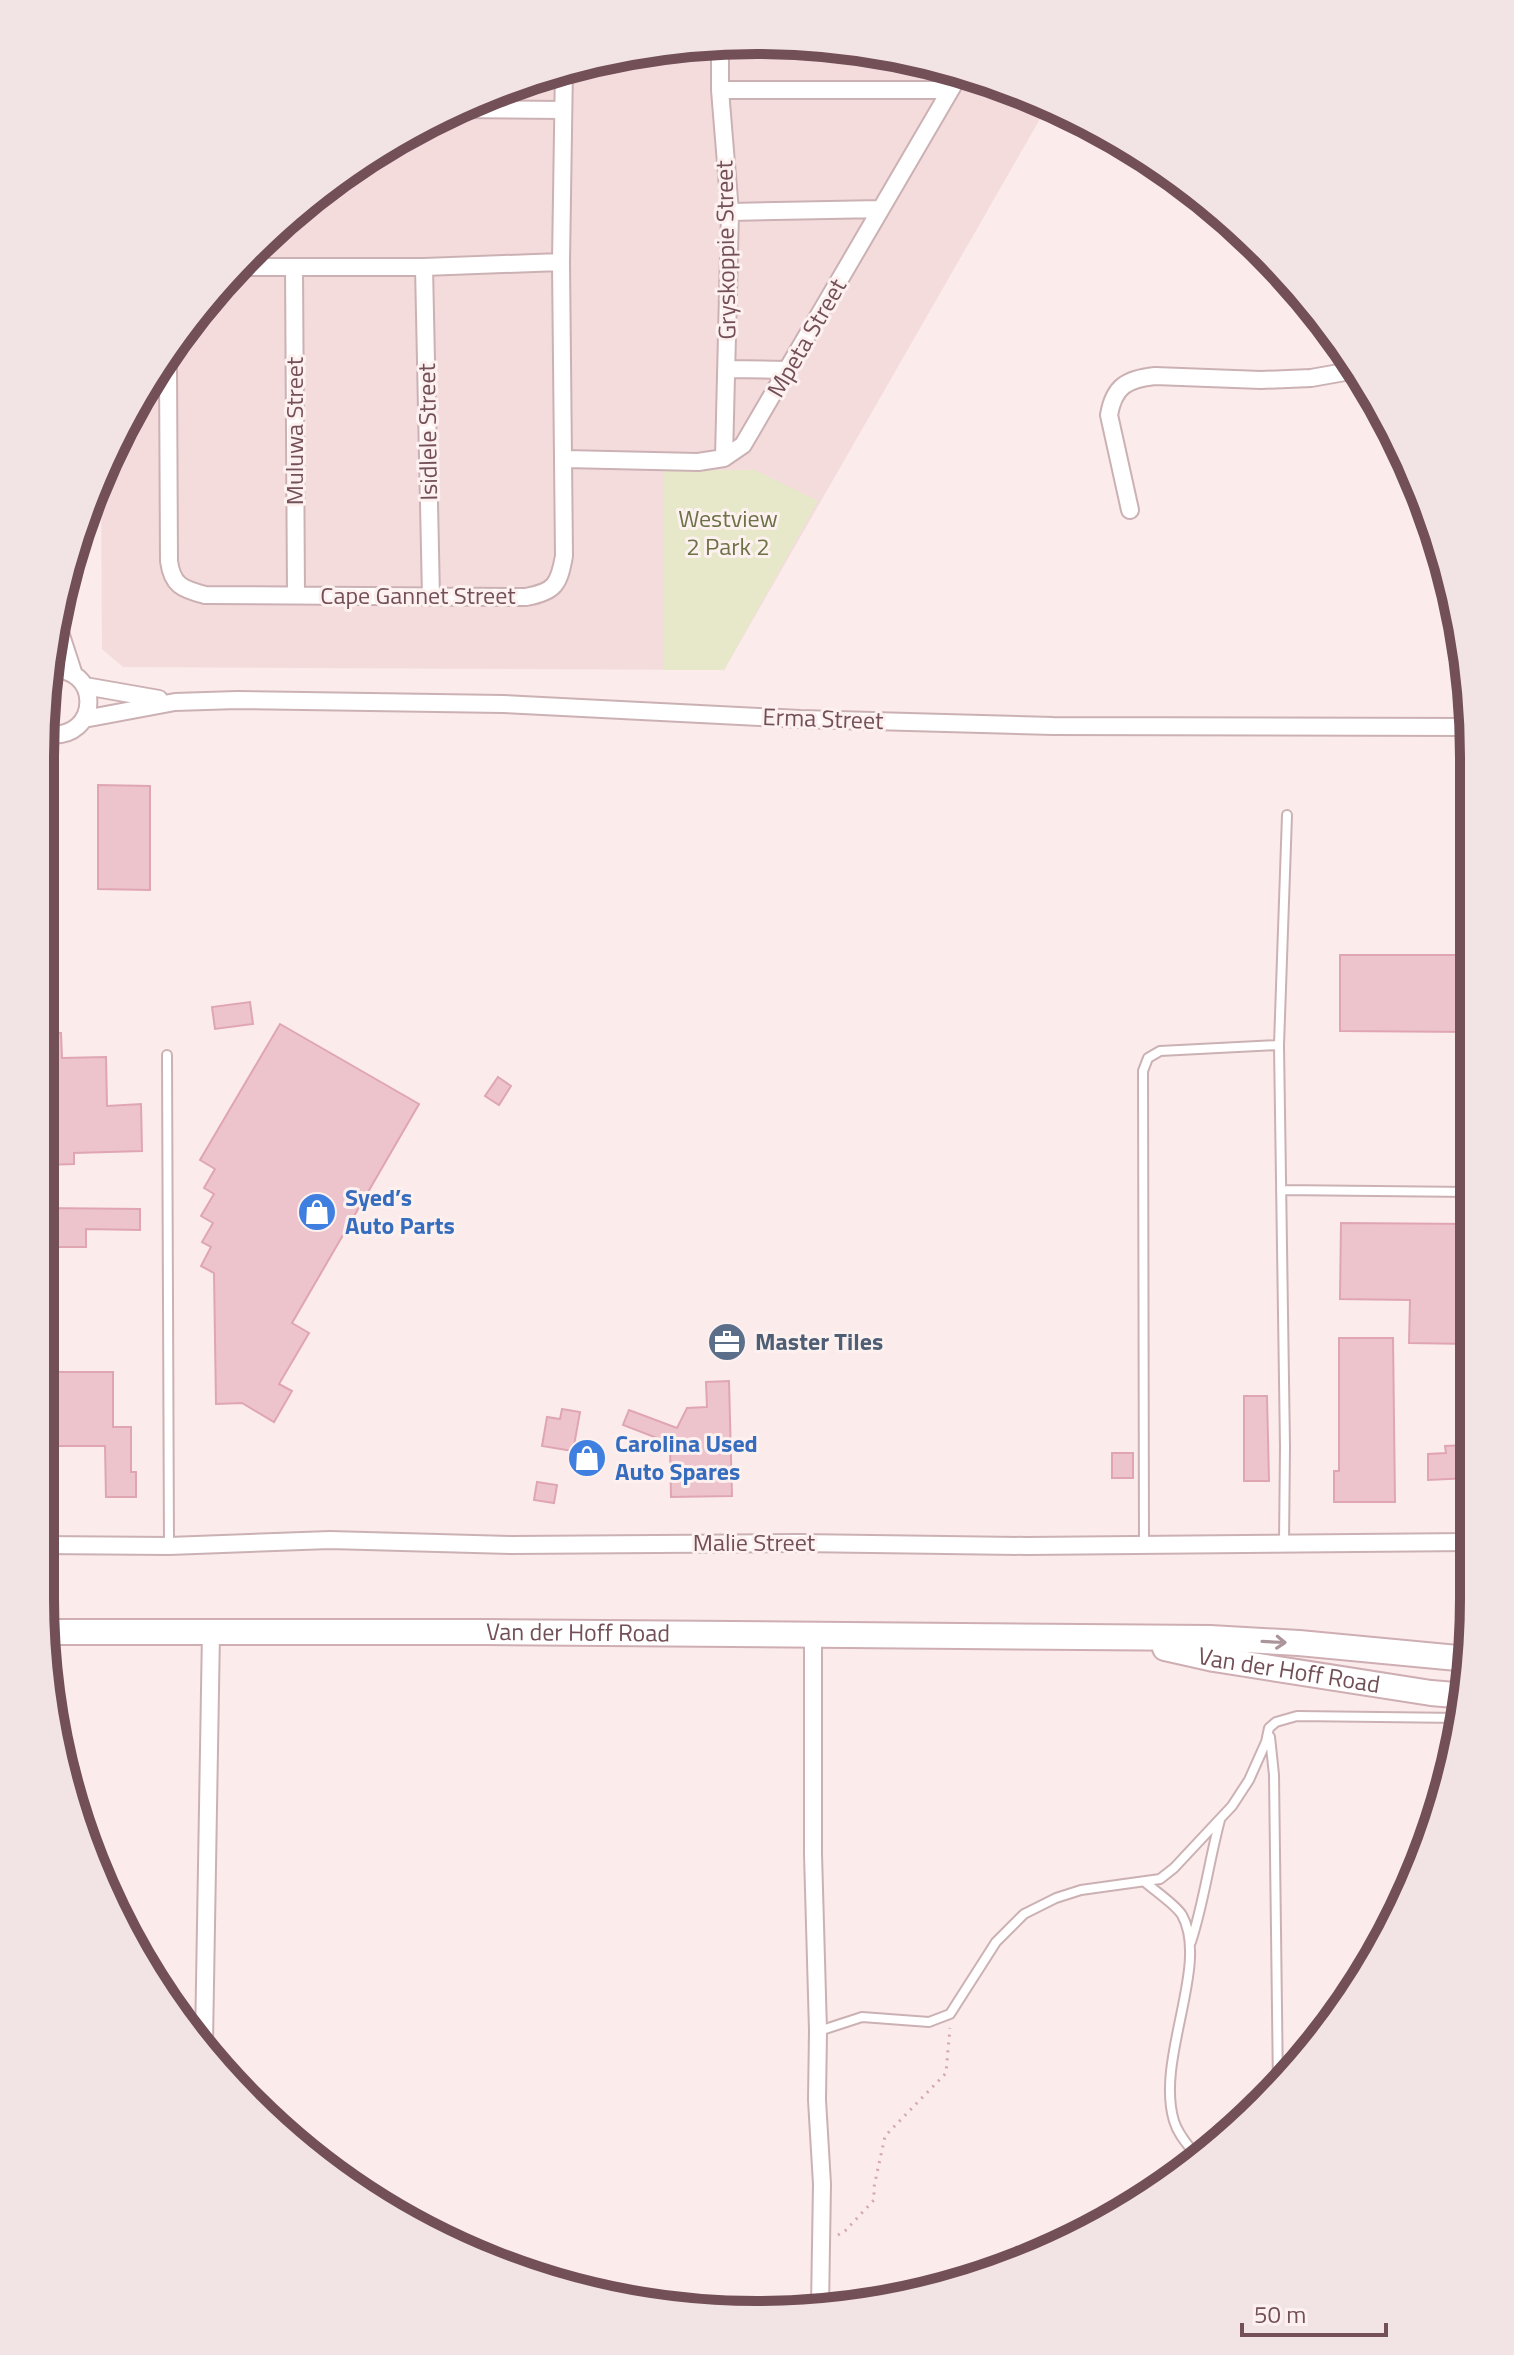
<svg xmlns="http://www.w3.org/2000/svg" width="1514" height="2355" font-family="'Titillium Web',sans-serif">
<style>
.residential{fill:#f4dcdd}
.green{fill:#e7e7c9}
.building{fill:#eec4cc;stroke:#dfa6b2;stroke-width:2}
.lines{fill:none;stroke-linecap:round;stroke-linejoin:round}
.service-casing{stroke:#ccb1b4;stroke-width:12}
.minor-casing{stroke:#ccb1b4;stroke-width:20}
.secondary-casing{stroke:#ceaeb3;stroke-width:28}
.path{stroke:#d3a7b0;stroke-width:3;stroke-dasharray:2 6;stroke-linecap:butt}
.service{stroke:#fff;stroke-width:8}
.minor{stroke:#fff;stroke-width:16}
.secondary{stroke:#fff;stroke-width:24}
.oneway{stroke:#ab959b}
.labels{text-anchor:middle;stroke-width:6;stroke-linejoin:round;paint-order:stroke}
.street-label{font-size:24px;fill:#734f58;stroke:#fdf1f0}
.park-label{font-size:24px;fill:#6d7246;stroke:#fdf1f0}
.shop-label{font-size:24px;font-weight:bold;fill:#366cbe;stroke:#fdf1f0;text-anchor:start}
.service-label{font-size:24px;font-weight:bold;fill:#4e5e75;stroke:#fdf1f0;text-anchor:start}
.rim{fill:none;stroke:#734f58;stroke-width:10}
</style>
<rect width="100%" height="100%" fill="#fbebea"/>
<path class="residential" d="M710,42L850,46L987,78L1048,105L724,670L123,667L102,649L101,473L218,285L320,188L439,114L571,65Z"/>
<path class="green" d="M664,470H755L818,501L724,670H664Z"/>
<path class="building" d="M98,785L150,786V890L98,889Z
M1340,955H1471V1032L1340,1031Z
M250,1002L253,1024L215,1029L212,1007Z
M280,1024L419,1104L292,1323L309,1333L279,1384L292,1391L274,1422L242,1403L216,1404L214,1273L201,1266L211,1247L202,1242L213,1223L201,1216L214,1194L204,1188L215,1169L200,1160Z
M44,1033H61L62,1058L106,1057L107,1106L141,1104L142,1151L74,1153V1164L43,1165Z
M498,1077L511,1086L499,1105L485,1096Z
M43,1208L140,1209V1230L86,1229V1247H42Z
M1341,1223L1470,1224V1344L1409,1343L1410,1300L1340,1299Z
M1339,1338H1393L1395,1502H1334V1471H1339Z
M42,1372H113V1427H131V1472H136V1497H106L105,1446H41Z
M729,1381L732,1496L671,1497L670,1443L623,1425L629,1410L677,1428L687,1408L707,1407L706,1382Z
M1244,1396H1267L1269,1481H1244Z
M562,1409L580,1412L573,1451L542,1446L547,1417L560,1419Z
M1469,1445V1478L1428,1480V1454L1446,1453L1445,1446Z
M1112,1453H1133V1478H1112Z
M537,1482L557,1485L554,1503L534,1500Z"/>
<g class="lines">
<defs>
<path id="service" d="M167,1055L169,1546
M1281,1190L1470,1192
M1284,1543L1285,1447L1279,1045L1287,815
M1144,1544L1143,1071L1148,1058L1160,1051L1279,1045
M1270,1737L1274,1775L1278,2087
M1145,1882C1155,1891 1176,1905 1182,1915C1210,1965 1155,2059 1174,2121C1178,2135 1189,2146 1197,2157
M1191,1942C1204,1902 1209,1861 1220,1820
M819,2031L862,2017L929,2022L950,2014L996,1942L1024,1914L1056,1898L1081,1890L1160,1879L1174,1868L1232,1806L1249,1780L1266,1742L1269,1728L1276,1722L1297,1716L1461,1718"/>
<path id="minor" d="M720,42V90L730,212L724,458
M720,90H950
M453,109L563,110
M730,212L881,209
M236,267H424L561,262
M294,267L296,595
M424,267L431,597
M168,365L169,561C172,585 182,589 205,595L526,597C555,592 559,584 564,556L561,262L564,67
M727,369L788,370
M565,459L698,462L724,458L743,445L961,72
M1130,510L1109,415C1114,386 1127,379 1155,376L1261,380L1311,378L1356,370
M57,623L74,675
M85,686L159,699
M84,719L175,702L237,700L503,704L800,719L1053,726L1472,727
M46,734C102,742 103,662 46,670
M40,1545L169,1546L330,1540L512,1545L799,1543L1026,1546L1469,1542
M813,1635V1854L818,2031L817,2100L822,2184L820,2307
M204,2042L211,1632"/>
<g id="secondary">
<path id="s1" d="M46,1632H486L1210,1638L1299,1643L1468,1659"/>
<path id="s2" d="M1165,1648L1214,1659L1431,1693L1467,1696"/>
</g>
</defs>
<use href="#service" class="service-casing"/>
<use href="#minor" class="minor-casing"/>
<use href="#secondary" class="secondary-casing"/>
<path class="path" d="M838,2235L845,2231L874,2200V2187L885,2136L946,2073L950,2028"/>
<use href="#service" class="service"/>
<use href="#minor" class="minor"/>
<use href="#secondary" class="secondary"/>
</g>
<defs><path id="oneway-shaft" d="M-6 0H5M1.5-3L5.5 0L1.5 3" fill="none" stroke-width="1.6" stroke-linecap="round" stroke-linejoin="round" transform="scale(2)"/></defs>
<use class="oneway" href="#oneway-shaft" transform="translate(1274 1642) rotate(3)"/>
<defs>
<symbol id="shop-disc" viewBox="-11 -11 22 22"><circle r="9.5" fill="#3f7fe0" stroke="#fdf1f0"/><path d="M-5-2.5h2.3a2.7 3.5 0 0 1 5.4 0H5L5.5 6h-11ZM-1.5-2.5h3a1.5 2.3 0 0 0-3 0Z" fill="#fff"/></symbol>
<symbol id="office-disc" viewBox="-11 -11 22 22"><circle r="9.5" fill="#5c6f8a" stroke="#fdf1f0"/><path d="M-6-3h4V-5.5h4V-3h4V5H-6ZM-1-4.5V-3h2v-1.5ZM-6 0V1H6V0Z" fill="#fff"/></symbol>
</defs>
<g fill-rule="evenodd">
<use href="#shop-disc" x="295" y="1190" width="44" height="44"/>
<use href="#office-disc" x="705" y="1320" width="44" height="44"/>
<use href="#shop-disc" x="565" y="1436" width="44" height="44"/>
</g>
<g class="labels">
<g class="street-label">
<text transform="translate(726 250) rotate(-91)" y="8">Gryskoppie Street</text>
<text transform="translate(807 338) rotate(-60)" y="8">Mpeta Street</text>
<text transform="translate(295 431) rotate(-90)" y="8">Muluwa Street</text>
<text transform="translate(428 432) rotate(-91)" y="8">Isidlele Street</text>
<text x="418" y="604">Cape Gannet Street</text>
<text transform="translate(823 719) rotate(2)" y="8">Erma Street</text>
<text x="754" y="1551">Malie Street</text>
<text dy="8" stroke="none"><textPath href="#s1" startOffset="532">Van der Hoff Road</textPath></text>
<text dy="8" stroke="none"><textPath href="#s2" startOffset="126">Van der Hoff Road</textPath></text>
</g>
<g class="park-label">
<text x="728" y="527">Westview<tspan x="728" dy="28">2 Park 2</tspan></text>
</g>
<g class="shop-label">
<text x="345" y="1206">Syed’s<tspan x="345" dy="28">Auto Parts</tspan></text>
<text x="615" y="1452">Carolina Used<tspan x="615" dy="28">Auto Spares</tspan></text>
</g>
<g class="service-label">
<text x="755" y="1350">Master Tiles</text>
</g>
</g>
<path d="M0 0H1514V2355H0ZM757 54H757A703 703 0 0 1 1460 757V1598A703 703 0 0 1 757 2301H757A703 703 0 0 1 54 1598V757A703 703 0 0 1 757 54Z" fill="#f2e4e4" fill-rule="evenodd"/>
<path class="rim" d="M757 54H757A703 703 0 0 1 1460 757V1598A703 703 0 0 1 757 2301H757A703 703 0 0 1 54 1598V757A703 703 0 0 1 757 54Z"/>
<path d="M1242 2323v12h144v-12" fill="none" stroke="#734f58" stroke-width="4"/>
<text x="1254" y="2323" font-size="24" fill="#734f58" stroke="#fdf1f0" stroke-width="6" paint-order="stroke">50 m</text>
</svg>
